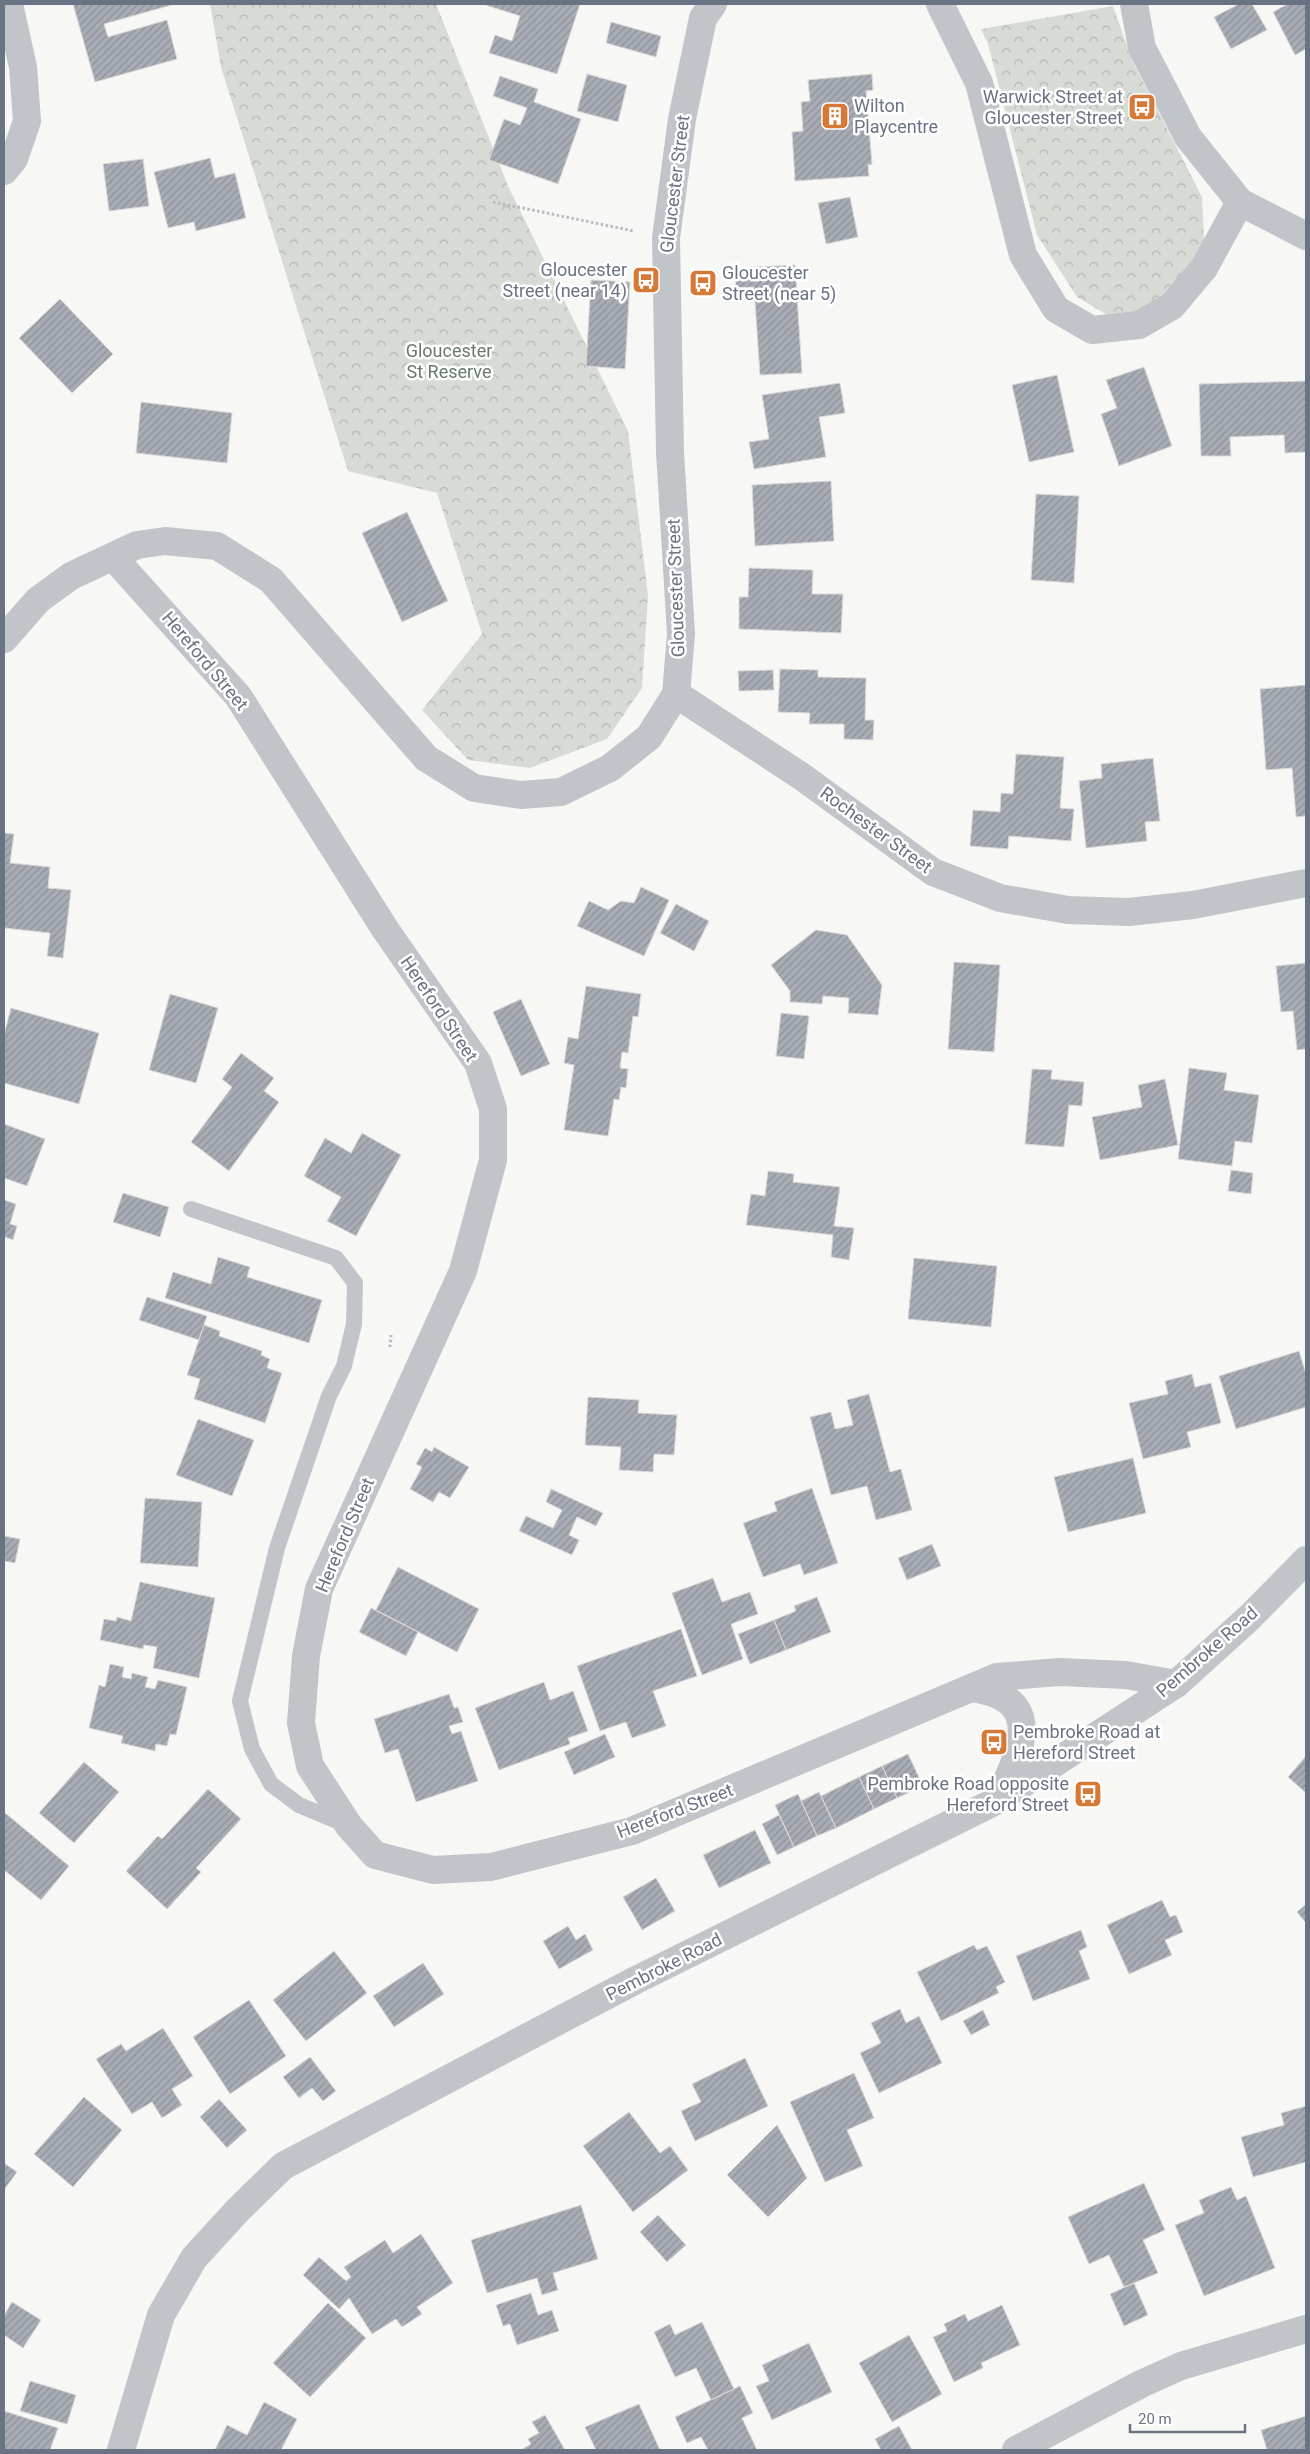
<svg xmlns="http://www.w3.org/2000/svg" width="1310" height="2454" font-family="Roboto,sans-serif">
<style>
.park{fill:url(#park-crowns)}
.building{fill:url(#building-hatch);stroke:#d9d9d7}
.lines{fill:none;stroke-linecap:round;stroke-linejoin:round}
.path{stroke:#b9bbbe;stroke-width:3;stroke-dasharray:2.5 2.5;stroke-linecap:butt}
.service{stroke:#c1c4c8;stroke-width:16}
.minor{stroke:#c1c4c8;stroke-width:28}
.tertiary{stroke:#c1c4c8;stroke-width:28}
.labels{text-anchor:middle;stroke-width:5;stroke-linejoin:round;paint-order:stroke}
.poi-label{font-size:18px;fill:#697384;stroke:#fff;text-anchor:end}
.street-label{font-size:18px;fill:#697384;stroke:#fff}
.park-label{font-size:18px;fill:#687b67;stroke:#fff}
</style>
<defs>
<pattern id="park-crowns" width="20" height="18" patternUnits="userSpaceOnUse" patternTransform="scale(1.25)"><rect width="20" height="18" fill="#d6dcd5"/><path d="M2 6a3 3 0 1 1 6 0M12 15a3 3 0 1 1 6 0" fill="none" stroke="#b2b7b2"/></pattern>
<pattern id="building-hatch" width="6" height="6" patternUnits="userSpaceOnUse" patternTransform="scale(1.25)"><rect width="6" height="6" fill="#a8adb5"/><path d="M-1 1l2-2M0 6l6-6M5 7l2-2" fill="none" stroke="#8d9199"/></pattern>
</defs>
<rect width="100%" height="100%" fill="#f7f8f5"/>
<path class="park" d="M210,4H436L508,186L628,431L648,595L642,688L607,739L530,768L468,760L422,710L482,634L437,493L348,471L221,67Z
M1113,6L1132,60L1202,197L1204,239L1193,277L1145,312L1109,316L1077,297L1037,235L988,44L981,29Z"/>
<path class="building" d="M73,4H175L104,24L108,37L167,20L177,59L95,82Z
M482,4H580L557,74L489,53L495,35L512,41L520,16Z
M1239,4H1252L1267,30L1231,49L1214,17Z
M1288,4H1306V49L1295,55L1273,12Z
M611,22L661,36L656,57L606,43Z
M587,74L627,85L618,122L577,111Z
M872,74L873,90L866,91L872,164L868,165L869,176L795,181L792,132L803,131L801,102L810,101L808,80Z
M500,76L538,89L534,102L581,119L558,184L489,160L504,119L520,125L527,108L493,96Z
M210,158L215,178L235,173L246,218L196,231L194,222L168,228L154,172Z
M143,159L149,206L109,211L103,164Z
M850,197L858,237L826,244L818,203Z
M795,265L802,373L760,375L754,287L736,288L735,268Z
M591,280L630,282L625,369L586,366Z
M60,299L113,354L72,393L19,338Z
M1144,367L1172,446L1119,466L1101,414L1117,408L1106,380Z
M1057,375L1074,452L1029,462L1012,385Z
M1306,381V452L1285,453L1284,435L1230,437L1231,456H1201L1199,384Z
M840,383L845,413L819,417L826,457L754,469L749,442L769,439L762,395Z
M141,402L232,413L227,463L136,453Z
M831,481L834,541L755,546L752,485Z
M1036,494L1079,496L1074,583L1031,580Z
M407,512L448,601L402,622L362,533Z
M749,568L813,570L812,594H843L841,633L739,629V597H748Z
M780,669L818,670V677L866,678L865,720H874L873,740L844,739V724H809L810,713L778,712Z
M773,670L774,690L739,691L738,671Z
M1306,685V816L1296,817L1292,768L1266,770L1260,689Z
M1016,754L1064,757L1060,808L1074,809L1071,841L1009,836L1008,849L970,846L973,810L1000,812L1001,793L1013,794Z
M1153,758L1160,821L1145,822L1147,841L1086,848L1079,781L1102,778L1101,764Z
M4,833L14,834L10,863L50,867L48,888L71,890L63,958L47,956L50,933L4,928Z
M641,887L669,900L644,956L577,926L589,901L608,910L621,901L634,903Z
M676,904L709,921L694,951L660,933Z
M816,930L847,935L882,985L878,1015L848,1013L849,998L823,996L822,1004L790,1002V991L771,965Z
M954,962L1000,965L994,1052L948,1049Z
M1306,963V1049L1297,1050L1293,1011L1281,1012L1276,966Z
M586,986L641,994L638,1017L633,1016L628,1053L622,1052L620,1068L628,1069L626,1088L621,1087L619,1100L614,1099L608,1136L564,1130L574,1065L564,1063L568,1037L578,1039Z
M170,994L218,1008L196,1083L149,1070Z
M521,999L550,1064L521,1076L493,1012Z
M11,1008L99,1033L79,1104L4,1083V1035Z
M781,1013L809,1016L804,1059L776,1056Z
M241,1053L274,1078L264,1091L279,1102L229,1171L191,1142L232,1087L222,1079Z
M1189,1068L1227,1073L1224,1090L1259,1095L1252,1143L1235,1141L1232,1166L1178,1159Z
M1032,1069L1052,1070L1051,1079L1084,1082L1082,1106L1069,1105L1064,1147L1025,1144Z
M1165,1079L1178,1145L1100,1160L1092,1117L1142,1107L1138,1085Z
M4,1124L45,1139L27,1186L4,1178Z
M362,1133L401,1155L356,1236L327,1221L341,1197L304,1176L325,1138L351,1153Z
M1231,1170L1253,1173L1251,1194L1228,1191Z
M768,1171L794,1174L793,1182L840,1187L834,1226L854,1228L849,1260L831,1257L833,1235L746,1225L751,1194L765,1196Z
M123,1193L169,1207L160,1237L113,1222Z
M4,1200L16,1204L10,1224L17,1226L13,1240L5,1237L4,1241Z
M218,1257L250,1267L247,1277L322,1300L309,1343L165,1298L173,1272L211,1284Z
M914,1258L997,1266L991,1327L908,1319Z
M147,1297L207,1316L199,1340L139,1320Z
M204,1325L220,1331L219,1336L262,1351L261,1355L270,1359L267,1368L282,1373L265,1423L194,1399L200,1379L187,1375Z
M1299,1351L1306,1374V1407L1236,1429L1219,1376Z
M1192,1374L1195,1387L1211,1383L1221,1423L1187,1432L1191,1447L1143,1459L1129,1403L1168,1394L1165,1381Z
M869,1394L890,1472L901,1469L912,1510L876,1520L867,1486L831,1495L810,1417L831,1412L835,1429L853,1425L847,1400Z
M588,1397L639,1400L638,1413L677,1415L674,1455L654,1454L653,1472L619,1470L621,1447L585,1445Z
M198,1419L254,1440L232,1496L176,1475Z
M434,1447L469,1467L450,1498L439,1492L433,1502L410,1489L422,1467L416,1464L425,1448L432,1452Z
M1133,1458L1146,1513L1068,1532L1054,1477Z
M812,1488L838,1563L804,1575L800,1564L763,1577L743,1523L777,1511L774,1502Z
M551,1489L603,1513L596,1526L577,1517L569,1535L579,1540L572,1555L519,1531L526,1516L553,1528L562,1510L546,1502Z
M145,1498L202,1502L198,1567L140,1563Z
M4,1536L20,1539L15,1563L4,1561Z
M932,1544L941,1566L907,1580L898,1558Z
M398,1567L479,1609L457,1652L376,1610Z
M713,1578L722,1602L750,1592L758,1614L731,1624L743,1659L702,1675L672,1593Z
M140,1582L215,1598L199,1678L153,1668L157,1647L144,1645L143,1649L100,1640L104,1619L116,1621L117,1617L131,1621Z
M817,1597L831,1632L786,1650L774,1620L796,1611L794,1606Z
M371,1608L418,1632L406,1656L359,1632Z
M774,1620L786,1650L750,1664L738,1634Z
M681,1629L697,1676L653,1691L666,1726L632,1738L626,1722L600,1731L577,1666Z
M110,1664L124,1667L122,1677L131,1679L132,1673L148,1677L145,1687L155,1689L158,1680L187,1687L176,1735L170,1734L167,1746L156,1744L155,1751L121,1743L123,1736L89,1728L99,1685L105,1687Z
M544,1682L550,1700L573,1691L588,1731L568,1738L570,1744L499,1770L475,1708Z
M449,1694L454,1708L458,1707L463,1722L449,1726L452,1734L461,1731L478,1781L416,1802L398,1749L385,1753L374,1719Z
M605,1734L615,1757L574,1775L564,1752Z
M908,1754L923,1786L897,1798L882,1766Z
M1306,1756V1793L1288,1777Z
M84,1762L119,1792L74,1843L39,1813Z
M882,1766L897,1798L874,1809L859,1777Z
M859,1777L874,1809L836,1828L821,1796Z
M208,1789L241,1819L196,1868L201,1872L167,1909L126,1871L158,1836L162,1839Z
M819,1792L836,1828L817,1836L801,1801Z
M798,1794L817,1836L794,1847L775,1805Z
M4,1812L69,1866L41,1900L4,1870Z
M779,1815L794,1847L777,1855L762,1824Z
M755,1830L771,1863L719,1888L703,1855Z
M656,1878L675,1911L642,1930L623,1897Z
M1162,1900L1170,1917L1176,1915L1183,1932L1165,1940L1172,1955L1129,1974L1107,1925Z
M1306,1904V1923L1297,1912Z
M568,1926L576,1940L585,1934L593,1950L559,1969L543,1941Z
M1081,1930L1087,1947L1079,1951L1090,1979L1033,2001L1016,1956Z
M974,1945L977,1950L987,1946L1005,1982L996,1987L999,1993L941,2021L917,1972Z
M334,1951L367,1993L306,2041L273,2000Z
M423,1963L444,1994L394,2027L373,1996Z
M249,2000L286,2056L230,2094L193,2037Z
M900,2009L906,2023L919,2016L942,2063L879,2093L860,2053L881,2043L871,2023Z
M983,2010L990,2025L971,2035L963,2021Z
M163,2028L193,2076L172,2089L182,2105L162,2118L152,2102L132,2114L96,2059L121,2044L126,2051Z
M310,2057L336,2091L323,2101L312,2088L299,2098L283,2077Z
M745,2058L768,2106L695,2141L681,2111L701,2102L692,2084Z
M854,2073L874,2118L847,2130L863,2166L825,2182L790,2102Z
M84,2097L122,2130L73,2187L34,2154Z
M219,2099L247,2130L227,2148L200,2117Z
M1306,2106V2162L1253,2177L1241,2137L1284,2125L1281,2113Z
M629,2112L660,2153L670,2146L688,2170L633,2212L583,2146Z
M777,2125L807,2178L768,2217L727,2175Z
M4,2163L17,2172L4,2190Z
M1144,2183L1165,2230L1143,2240L1158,2273L1124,2287L1109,2255L1089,2264L1068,2217Z
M1231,2187L1237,2200L1246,2196L1275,2268L1204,2296L1175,2225L1204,2213L1199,2200Z
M581,2205L598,2259L553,2273L558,2290L542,2295L537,2278L487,2293L471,2240Z
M658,2215L686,2245L667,2262L640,2232Z
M421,2234L453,2283L417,2307L422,2314L402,2327L396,2319L372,2334L349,2298L339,2309L303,2275L319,2257L346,2281L351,2277L344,2267L385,2240L393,2253Z
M1134,2283L1148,2315L1124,2326L1110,2294Z
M531,2293L538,2315L552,2310L559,2331L517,2345L510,2324L503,2326L496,2305Z
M12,2302L41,2320L23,2348L4,2335V2316Z
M328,2303L366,2338L310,2397L273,2363Z
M1002,2305L1020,2345L981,2363L983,2368L954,2382L933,2337L947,2331L944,2324L965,2314L968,2321Z
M702,2322L734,2389L711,2400L696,2368L675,2377L654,2332L670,2324L675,2335Z
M909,2335L942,2394L892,2422L859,2363Z
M809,2343L832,2392L772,2420L756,2386L769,2381L762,2365Z
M30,2381L76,2395L67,2424L20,2411Z
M740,2386L753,2413L742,2418L757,2450H708L701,2437L687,2443L675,2417Z
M264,2402L297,2419L281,2450H215L227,2425L247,2435Z
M639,2404L660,2450H596L585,2427Z
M4,2411L58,2428L50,2450H4Z
M545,2415L565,2450H521L531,2444L528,2439L539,2433L532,2422Z
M1306,2416V2450H1267L1261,2430Z
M899,2426L912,2450H881L875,2439Z"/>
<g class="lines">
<path class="path" d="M493,202L634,231
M390,1347L391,1335"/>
<path class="service" d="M191,1209L336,1258L355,1283L354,1324L344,1366L329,1396L277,1548L240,1701L252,1749L271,1784L299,1805L347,1825"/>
<path class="minor" d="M940,4L979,83L1023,255L1056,309L1092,330L1139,325L1172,306L1204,268L1240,202
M1134,4L1142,48L1188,137L1240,202L1306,236
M4,171L14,159L27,121L23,67L9,4
M113,557L238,696L385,929L478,1063L493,1109V1160L463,1271L319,1589L306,1656L301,1723L310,1766L349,1826L375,1855L433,1870L491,1867L632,1831L997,1677L1059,1672L1126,1675L1176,1684
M4,639L38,600L71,576L137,545L165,541L217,546L271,580L426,758L474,788L521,795L561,792L610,768L649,737L676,694L681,634L670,452L666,238L682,119L703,18L713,4
M676,694L801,776L933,872L1000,898L1068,910L1129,912L1193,905L1306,883
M1016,2450L1141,2384L1181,2366L1306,2329"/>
<path class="tertiary" d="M971,1688C1047,1698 1021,1751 998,1800
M121,2450L161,2315L194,2258L238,2210L283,2166L636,1980L998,1800L1176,1684L1250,1617L1306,1560"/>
</g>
<defs>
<symbol id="bus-square" viewBox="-11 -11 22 22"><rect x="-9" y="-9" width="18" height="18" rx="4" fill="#d67836" stroke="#fff"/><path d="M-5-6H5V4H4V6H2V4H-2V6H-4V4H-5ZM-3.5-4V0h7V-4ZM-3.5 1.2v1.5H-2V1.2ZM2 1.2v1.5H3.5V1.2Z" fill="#fff"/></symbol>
<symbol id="building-square" viewBox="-11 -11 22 22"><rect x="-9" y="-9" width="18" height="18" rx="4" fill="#d67836" stroke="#fff"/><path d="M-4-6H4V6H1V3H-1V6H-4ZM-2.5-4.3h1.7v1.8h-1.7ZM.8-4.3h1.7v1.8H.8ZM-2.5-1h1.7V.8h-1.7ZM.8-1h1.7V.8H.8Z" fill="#fff"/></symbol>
</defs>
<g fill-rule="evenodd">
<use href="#bus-square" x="1126" y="91" width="32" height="32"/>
<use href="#building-square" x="819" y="100" width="32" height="32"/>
<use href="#bus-square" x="630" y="264" width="32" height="32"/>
<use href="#bus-square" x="687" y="267" width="32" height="32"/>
<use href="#bus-square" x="978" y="1726" width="32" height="32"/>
<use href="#bus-square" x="1072" y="1778" width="32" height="32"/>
</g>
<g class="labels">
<g class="poi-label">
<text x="1123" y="103">Warwick Street at<tspan x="1123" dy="21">Gloucester Street</tspan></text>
<text x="854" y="112" text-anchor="start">Wilton<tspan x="854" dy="21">Playcentre</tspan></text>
<text x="627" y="276">Gloucester<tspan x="627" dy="21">Street (near 14)</tspan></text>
<text x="722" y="279" text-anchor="start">Gloucester<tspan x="722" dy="21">Street (near 5)</tspan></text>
<text x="1013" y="1738" text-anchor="start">Pembroke Road at<tspan x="1013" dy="21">Hereford Street</tspan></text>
<text x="1069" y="1790">Pembroke Road opposite<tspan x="1069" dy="21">Hereford Street</tspan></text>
</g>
<g class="street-label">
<text transform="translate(675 184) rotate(-83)" y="6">Gloucester Street</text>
<text transform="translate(676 588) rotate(-92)" y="6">Gloucester Street</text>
<text transform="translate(205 661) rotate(50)" y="6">Hereford Street</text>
<text transform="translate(876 830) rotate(36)" y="6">Rochester Street</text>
<text transform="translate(439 1009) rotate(56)" y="6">Hereford Street</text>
<text transform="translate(345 1535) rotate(-67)" y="6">Hereford Street</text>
<text transform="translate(1207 1652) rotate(-41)" y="6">Pembroke Road</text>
<text transform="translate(675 1811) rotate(-21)" y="6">Hereford Street</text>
<text transform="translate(664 1967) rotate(-27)" y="6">Pembroke Road</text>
</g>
<g class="park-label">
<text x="449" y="357">Gloucester<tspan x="449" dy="21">St Reserve</tspan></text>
</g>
</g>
<rect width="1310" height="2454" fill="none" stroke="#697384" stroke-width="10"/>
<path d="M1130 2424v8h115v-8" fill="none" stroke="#697384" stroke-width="2.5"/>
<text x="1138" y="2424" font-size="15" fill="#697384" stroke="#ffffff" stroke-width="4" paint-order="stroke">20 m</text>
</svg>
